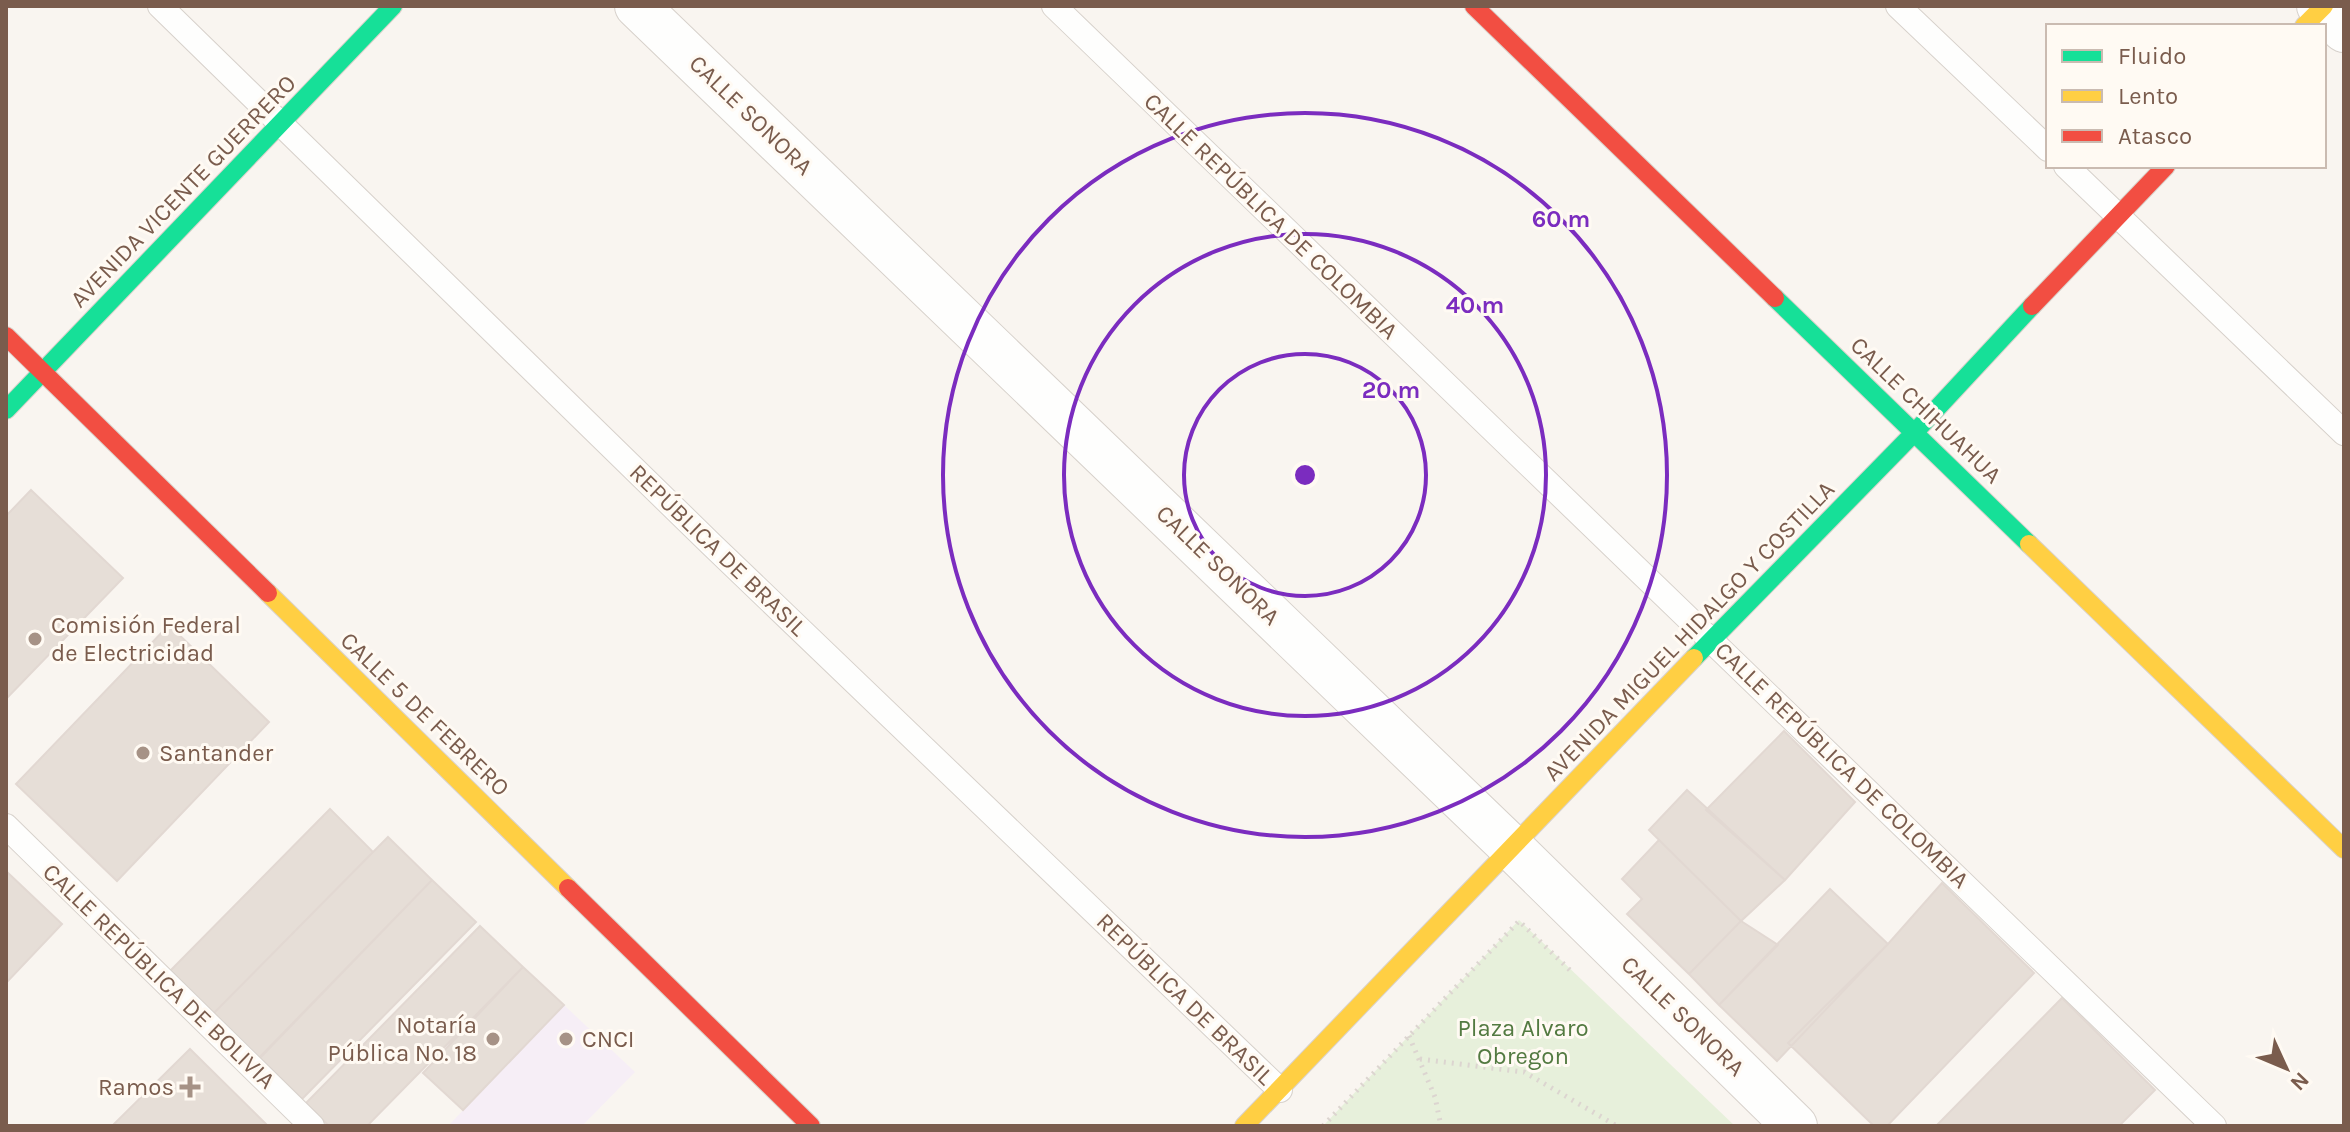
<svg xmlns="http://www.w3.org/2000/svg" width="2350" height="1132" font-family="Karla,sans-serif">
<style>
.education{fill:#f6eef6}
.green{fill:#e7f0db}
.building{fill:#e6ded7;stroke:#e2d8d2;stroke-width:2}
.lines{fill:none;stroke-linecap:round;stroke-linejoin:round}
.lane-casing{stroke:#d7d1cb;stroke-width:26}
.street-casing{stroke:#d7d1cb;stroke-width:46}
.fast-casing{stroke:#d9d2cb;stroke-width:20}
.slow-casing{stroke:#d9d2cb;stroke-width:20}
.jam-casing{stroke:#d9d2cb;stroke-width:20}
.path{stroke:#dcd5d0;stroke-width:5;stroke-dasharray:2 6;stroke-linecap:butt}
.lane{stroke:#fefefd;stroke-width:24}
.street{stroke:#fefefd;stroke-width:44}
.fast{stroke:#16e098;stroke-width:18}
.slow{stroke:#ffcf43;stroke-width:18}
.jam{stroke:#f24e42;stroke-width:18}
.ring{fill:none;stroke:#7b2cbf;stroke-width:4}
.poi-dot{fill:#a69286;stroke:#fffaf3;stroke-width:3}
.labels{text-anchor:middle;stroke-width:6;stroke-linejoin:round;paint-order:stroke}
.street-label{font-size:24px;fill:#7a5c4d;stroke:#fffaf3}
.poi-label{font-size:24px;fill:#7a5c4d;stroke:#fffaf3;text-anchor:start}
.park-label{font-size:24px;fill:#537a41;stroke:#fffaf3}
.centre{fill:#7b2cbf;stroke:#fffaf3;stroke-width:4}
.ring-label{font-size:24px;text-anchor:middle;font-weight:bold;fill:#7b2cbf;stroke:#fffaf3;stroke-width:6;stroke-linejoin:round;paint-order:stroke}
</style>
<rect width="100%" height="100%" fill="#f9f5f0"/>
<path class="education" d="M564,1005L635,1072L582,1126H448Z"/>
<path class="green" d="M1519,920L1735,1126H1323Z"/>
<path class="building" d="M31,490L123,578L6,699V516Z
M169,625L269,722L117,881L16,784Z
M1784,731L1855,802L1785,880L1706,810Z
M1687,790L1785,880L1741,921L1649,830Z
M330,809L373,852L209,1018L166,975Z
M388,837L432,880L253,1064L209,1018Z
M1659,840L1741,921L1689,974L1627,914L1642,899L1622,879Z
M6,871L62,924L6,983Z
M432,880L476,922L302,1099L260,1058Z
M1942,883L2034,973L1887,1126H1874L1788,1043L1888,944Z
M1830,889L1888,944L1777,1061L1719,1005Z
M1741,921L1778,945L1719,1005L1689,974Z
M480,926L523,967L367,1126H329L306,1103Z
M523,967L564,1005L463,1110L423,1073Z
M2062,998L2155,1090L2119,1126H1936Z
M190,1049L268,1126H112Z"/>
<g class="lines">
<defs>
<path id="lane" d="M160,6L711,544L1280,1090
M1054,6L2214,1126
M1898,6L2048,149
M2066,166L2344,433
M6,826L312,1126"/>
<path id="street" d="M637,6L1513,849L1795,1126
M2319,6L2344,30"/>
<path id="fast" d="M1775,298L2029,544
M6,410L393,6
M1694,658L1915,432L2032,306"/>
<path id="slow" d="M2304,26L2324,6
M2029,544L2344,849
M268,593L568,888
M1244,1126L1694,658"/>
<path id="jam" d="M1474,6L1775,298
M2032,306L2166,166
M6,336L268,593
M568,888L811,1126"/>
</defs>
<use href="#lane" class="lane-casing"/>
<use href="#street" class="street-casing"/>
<use href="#fast" class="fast-casing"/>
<use href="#slow" class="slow-casing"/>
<use href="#jam" class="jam-casing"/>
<path class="path" d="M1409,1036L1435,1097L1441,1126
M1420,1059L1524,1072L1617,1126
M1323,1126L1519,921L1574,974"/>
<use href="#lane" class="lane"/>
<use href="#street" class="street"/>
<use href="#fast" class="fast"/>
<use href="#slow" class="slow"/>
<use href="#jam" class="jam"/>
</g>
<g class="ring">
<circle cx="1305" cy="475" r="121"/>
<circle cx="1305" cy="475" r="241"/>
<circle cx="1305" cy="475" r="362"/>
</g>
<g class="poi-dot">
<circle cx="35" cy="639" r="8"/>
<circle cx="143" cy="753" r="8"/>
<circle cx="493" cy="1039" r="8"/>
<circle cx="566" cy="1039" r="8"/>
<path d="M186 1075h8v8h8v8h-8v8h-8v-8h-8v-8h8z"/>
</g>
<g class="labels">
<g class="street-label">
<text transform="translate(751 115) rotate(44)" y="8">CALLE SONORA</text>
<text transform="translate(183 191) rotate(-46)" y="8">AVENIDA VICENTE GUERRERO</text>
<text transform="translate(1271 216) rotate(44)" y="8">CALLE REPÚBLICA DE COLOMBIA</text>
<text transform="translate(1926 410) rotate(44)" y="8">CALLE CHIHUAHUA</text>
<text transform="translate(718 550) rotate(44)" y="8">REPÚBLICA DE BRASIL</text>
<text transform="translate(1218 565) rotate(44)" y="8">CALLE SONORA</text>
<text transform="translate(1689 631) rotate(-46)" y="8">AVENIDA MIGUEL HIDALGO Y COSTILLA</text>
<text transform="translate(425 714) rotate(44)" y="8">CALLE 5 DE FEBRERO</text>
<text transform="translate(1842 765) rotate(44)" y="8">CALLE REPÚBLICA DE COLOMBIA</text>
<text transform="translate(159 976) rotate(44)" y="8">CALLE REPÚBLICA DE BOLIVIA</text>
<text transform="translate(1185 999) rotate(44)" y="8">REPÚBLICA DE BRASIL</text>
<text transform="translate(1683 1016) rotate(44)" y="8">CALLE SONORA</text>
</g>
<g class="poi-label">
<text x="51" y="633">Comisión Federal<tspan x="51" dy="28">de Electricidad</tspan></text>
<text x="159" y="761">Santander</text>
<text x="477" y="1033" text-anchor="end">Notaría<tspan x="477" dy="28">Pública No. 18</tspan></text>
<text x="582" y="1047">CNCI</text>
<text x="174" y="1095" text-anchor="end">Ramos</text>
</g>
<g class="park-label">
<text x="1523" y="1036">Plaza Alvaro<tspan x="1523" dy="28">Obregon</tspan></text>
</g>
</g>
<circle cx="1305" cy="475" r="12" class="centre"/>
<g class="ring-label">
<text x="1561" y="227">60 m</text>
<text x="1475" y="313">40 m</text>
<text x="1391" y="398">20 m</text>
</g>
<rect width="2350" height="1132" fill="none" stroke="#7a5c4d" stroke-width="16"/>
<rect x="2046" y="24" width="280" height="144" fill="#fffaf3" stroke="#cabbb1" stroke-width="2"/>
<rect x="2062" y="50" width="40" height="12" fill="#16e098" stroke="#cabbb1" stroke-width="2"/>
<text x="2118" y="64" font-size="24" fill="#7a5c4d">Fluido</text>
<rect x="2062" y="90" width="40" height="12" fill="#ffcf43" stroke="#cabbb1" stroke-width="2"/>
<text x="2118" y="104" font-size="24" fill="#7a5c4d">Lento</text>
<rect x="2062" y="130" width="40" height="12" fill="#f24e42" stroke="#cabbb1" stroke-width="2"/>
<text x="2118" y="144" font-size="24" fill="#7a5c4d">Atasco</text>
<g transform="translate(2286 1068) rotate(134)" stroke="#fffaf3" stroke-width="6" paint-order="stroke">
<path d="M0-6L14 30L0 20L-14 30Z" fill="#7a5c4d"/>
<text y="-12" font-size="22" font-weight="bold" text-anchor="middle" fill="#7a5c4d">N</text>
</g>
</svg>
